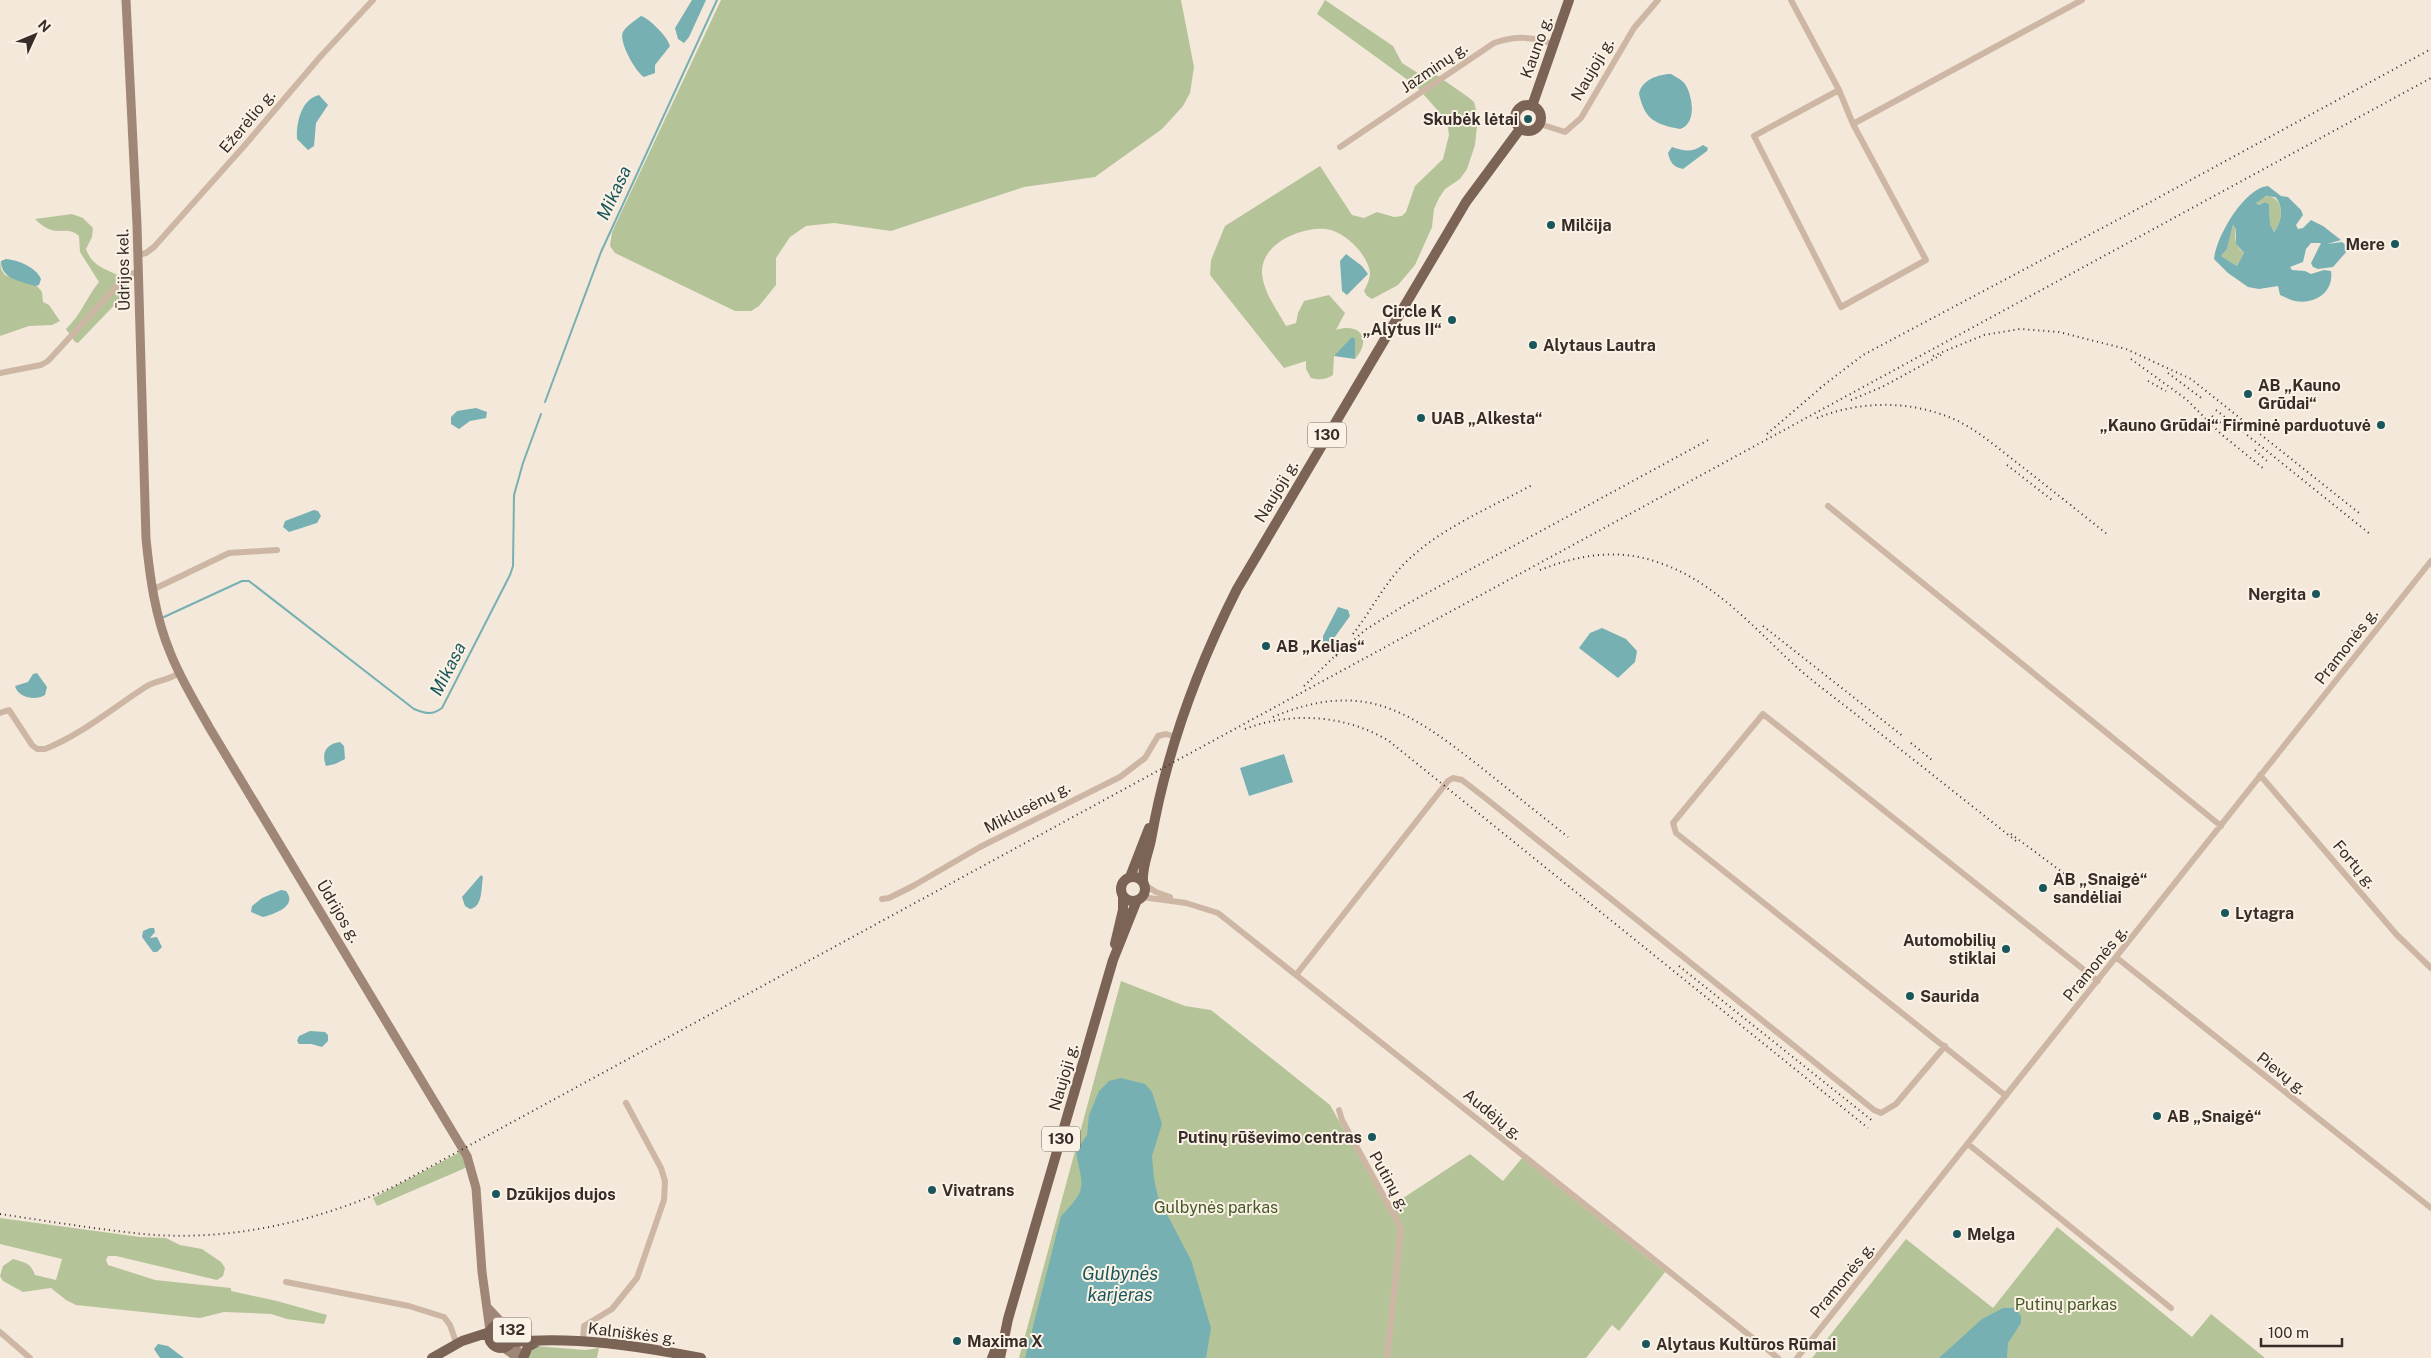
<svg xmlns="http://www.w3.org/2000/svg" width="2431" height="1358" font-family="'Public Sans',sans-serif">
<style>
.green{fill:#b5c498}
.water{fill:#76b0b3;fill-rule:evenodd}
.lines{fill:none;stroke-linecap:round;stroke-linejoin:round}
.stream{stroke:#76b0b3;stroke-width:2}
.street{stroke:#cdb7a4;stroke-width:6}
.secondary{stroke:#a08676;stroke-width:9}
.primary{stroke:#7b6356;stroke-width:10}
.rail{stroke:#372c27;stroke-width:2;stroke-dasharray:1 4;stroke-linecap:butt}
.poi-dot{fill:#19575c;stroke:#fbf2e6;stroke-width:2}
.labels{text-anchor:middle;stroke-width:4;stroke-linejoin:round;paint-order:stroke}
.shield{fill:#fbf2e6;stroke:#726760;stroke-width:1}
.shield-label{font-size:15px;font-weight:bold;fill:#372c27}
.street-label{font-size:16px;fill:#372c27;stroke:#fbf2e6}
.poi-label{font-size:16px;font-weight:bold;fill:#372c27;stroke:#fbf2e6;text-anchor:start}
.park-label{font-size:16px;fill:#465828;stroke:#fbf2e6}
.water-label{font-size:18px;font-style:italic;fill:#19575c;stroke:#fbf2e6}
</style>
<rect width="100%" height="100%" fill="#f4e8da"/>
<path class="green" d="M721,0H1181L1194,67L1190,93L1183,106L1162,129L1095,177L1024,187L891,231L834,223L806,226L790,237L776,258V285L759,306L751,311H735L615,253L610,246L612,232Z
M1325,0L1393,46L1402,63L1421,75L1435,74L1468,97L1474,102L1478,117L1475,145L1467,169L1460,179L1445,189L1439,198L1434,209L1432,227L1415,265L1398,285L1372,299L1367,296L1364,291C1367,285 1370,279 1370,273C1368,254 1344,231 1326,229C1300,227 1260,244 1262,274C1264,293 1277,310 1286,326L1296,323L1298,313L1304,301L1329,295L1345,313L1336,330C1361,322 1372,340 1355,359L1354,354L1334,356L1333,375C1325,380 1320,380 1311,378L1306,369V361L1284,368L1210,275L1211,260L1225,226L1320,166L1352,215L1364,218L1377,212L1394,217L1402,216L1406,212L1415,186L1443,159L1449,135L1447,121L1416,86L1317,14Z
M2269,196C2285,200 2283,221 2274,232L2270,224L2269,204L2265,202L2259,205L2256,203L2263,197Z
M72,214L83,218L93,228L92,237L86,249C95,275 122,268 127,287L125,294L78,343L75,342L66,329C81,315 86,298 99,282L80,252L79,236C65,223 56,241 35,219Z
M2233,225L2236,229C2234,239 2236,247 2244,253L2237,266L2221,256L2227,249Z
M0,260L1,269L5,275L37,286L42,292L43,302L49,305L60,321L52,325L29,326L0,336Z
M1121,981L1185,1006L1211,1010L1330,1105L1388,1208L1470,1154L1503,1181L1522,1158L1665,1272L1619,1331L1612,1325L1586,1358H1019Z
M462,1151L466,1167L463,1169L377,1206L373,1198Z
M0,1218L140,1237L166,1238L180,1245L202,1249L221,1262L225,1268L223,1276L217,1280L116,1256H108L106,1260L108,1265L155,1280L231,1288V1291L277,1301L327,1315L324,1324L287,1319L271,1314L224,1312L200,1318L76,1305L66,1300L51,1288L23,1292L3,1281L0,1276L3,1266L13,1259C24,1262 31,1263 35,1275L56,1280L62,1259L0,1244Z
M2057,1227L2192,1337L2211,1314L2265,1358H1812L1906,1239L1993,1308Z
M535,1346L585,1350L599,1348L597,1358H527Z"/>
<path class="water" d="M692,0H706L689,37L684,43L678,39L675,28Z
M641,16C649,18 668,37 670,46L655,65V73L644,77C636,73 618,41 623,32C626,26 636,20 641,16Z
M1671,74C1676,77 1681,79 1685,84C1693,96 1697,124 1680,129C1655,124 1645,120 1639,94C1641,80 1659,74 1671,74Z
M319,95L328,105L316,123L314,146L308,150L297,139C296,124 301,99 319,95Z
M1703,145L1708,148L1707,151L1683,169C1673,167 1670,162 1668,153L1672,147C1684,151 1692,153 1703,145Z
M2268,186L2281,196L2288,197L2301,210L2303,215L2296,225L2298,229L2303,228L2311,220L2323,226L2341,240L2327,244L2342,242L2348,247V250L2333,267L2318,269L2313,267L2311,263L2321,243H2311L2306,249L2303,262L2290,267L2292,270L2305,271L2311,274L2324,270L2331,271C2334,292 2315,305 2295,301C2290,300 2285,297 2280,295L2278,286L2259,289L2248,287L2228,273L2214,259C2216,237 2244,188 2268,186ZM2266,196L2275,197C2284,206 2282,222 2274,232L2270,224L2269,204L2265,202L2259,205L2256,203ZM2233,225L2236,229V244L2244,253L2237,266L2221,256L2227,249Z
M1346,254L1362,266L1368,274L1347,295L1342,291L1340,261Z
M6,259C18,260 36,267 41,279L39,285L35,286C20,281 1,279 1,261Z
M1352,337L1355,339V359L1334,356Z
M476,408L487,412L486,418L470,421L459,429L451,424V417L457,411Z
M314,510L318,511L321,516L317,523L289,532L283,527L285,521Z
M1338,607L1348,610L1350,616L1329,645H1326L1323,642V636Z
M1602,628L1626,639L1637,651L1635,662L1618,678L1579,648L1590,633Z
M37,673L47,687L45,695C36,701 18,698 15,686L28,682L33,674Z
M340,742L344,746L345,759L335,764L326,766C321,753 326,744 340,742Z
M1284,754L1293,782L1249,796L1240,768Z
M481,875L483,877C481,888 483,907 470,909L465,906L462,897Z
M281,890L286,891C298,906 275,914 263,917L251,912L252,906L262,898Z
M150,928H154L155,932L150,938L157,937L162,947L157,952H153L142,937L143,931Z
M310,1031L325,1032L328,1035V1041L322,1047L311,1044H299L297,1041L299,1036Z
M1121,1078L1145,1084L1152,1092L1162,1124L1152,1156L1154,1179L1158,1197L1191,1260L1211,1328L1206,1358H1025L1061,1216C1089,1187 1082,1188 1076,1151L1087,1135L1089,1115L1099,1091L1109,1081Z
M2003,1308H2015L2021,1316V1323L2008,1343L2007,1358H1939L1982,1319Z
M158,1344L168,1346L184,1358H160L154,1349Z"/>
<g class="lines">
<path class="stream" d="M545,402L601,252L717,0
M164,617L242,581H249L414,709C425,713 431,716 442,708L510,575L513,566L514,495L523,463L541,414"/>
<path class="street" d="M1791,0L1839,90L1853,124L1926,260L1841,307L1754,136L1839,90
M1540,124L1565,132L1581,118L1634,28L1658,0
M1853,124L2082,0
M1340,147L1494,43C1515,36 1532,36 1553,44
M138,255L146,253L154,247L245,145L320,57L373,0
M0,373L41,365L48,361L127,275L138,272
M1828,506L2221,826
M152,590L229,553L277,550
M0,713L9,710L32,745L37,749H45C81,735 114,707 147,686C158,680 169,680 179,673
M2260,775L2396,934L2431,968
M1145,885L1156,892L1170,897
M1142,897L1186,903L1218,913L1778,1358
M882,899L889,898L913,886L980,847L1120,777L1145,758L1158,736L1166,734L1176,737
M2117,958L2431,1208
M1296,975L1448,781L1453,778L1462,780L1484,797L1874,1110L1881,1113L1896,1104L1945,1046
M2006,1096L1676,833L1673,823L1763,714L2098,981
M1339,1110L1342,1120L1401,1228L1387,1358
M1968,1144L2171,1308
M286,1282L409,1306L444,1317L450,1325L457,1345
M0,1332L30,1358
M583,1341L584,1326L612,1309L637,1278L664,1200L665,1181L661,1168L626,1103
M1797,1358L2431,561"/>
<path class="secondary" d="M126,0L137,225L146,539C150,578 155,616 170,652C180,678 195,702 209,727L467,1156L476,1188L482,1272L490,1331
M488,1308L503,1324
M511,1342L523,1358
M504,1348L518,1358"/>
<path class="primary" d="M1515 118a13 13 0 1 1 26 0a13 13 0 1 1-26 0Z
M1532,106L1569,0
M1130,877L1149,828
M1121 889a12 12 0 1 1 24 0a12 12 0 1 1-24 0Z
M1143,881C1142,867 1148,854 1151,840C1166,753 1197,668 1237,589L1466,202L1520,129
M1115,944L1123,910V896
M489 1336a12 12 0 1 1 24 0a12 12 0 1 1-24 0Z
M512,1342C576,1336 638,1346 701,1358
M432,1358L462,1341L490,1332
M523,1358L528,1347L538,1341
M992,1358L998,1343
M1000,1358L1008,1319L1113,960L1137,900"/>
<path class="rail" d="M1933,356L1984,335L2020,329L2059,332L2126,349L2191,379L2359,513
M2131,359L2186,399L2221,434L2264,469
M2168,373L2204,400
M2148,381L2166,391
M1820,388L1863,355L2121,218L2431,49
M1851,400L1882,387L1941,355
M2216,410L2370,534
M2212,416L2229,430
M1817,418C1862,400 1913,400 1958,421C1980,432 2000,450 2020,465C2049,488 2078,511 2107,534
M1767,434L1824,385
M2255,450L2268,462
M2007,465L2052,500
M1540,570C1578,555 1617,548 1657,562C1716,581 1756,631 1800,670C1822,689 1846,706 1868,724C1918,763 1967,802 2016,841
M1763,626L1904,737
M1353,634C1371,611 1384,584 1405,563C1440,528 1490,508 1534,484
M1336,656L1365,630L1405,605L1710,439
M1304,686L1339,652
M1273,717C1363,679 1409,711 1478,765C1508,789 1538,813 1568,837
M1245,729C1292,711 1346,715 1389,741L1868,1128
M1911,743L1932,760
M2011,834L2093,895
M1679,966L1874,1122
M0,1214C47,1221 95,1229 143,1234C229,1242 315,1222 393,1187L2431,78"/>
</g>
<g class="poi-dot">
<circle cx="1528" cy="119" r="5"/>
<circle cx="1551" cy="225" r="5"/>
<circle cx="2395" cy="244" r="5"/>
<circle cx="1452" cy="320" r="5"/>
<circle cx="1533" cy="345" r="5"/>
<circle cx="2248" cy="394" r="5"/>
<circle cx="1421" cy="418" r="5"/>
<circle cx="2381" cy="425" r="5"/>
<circle cx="2316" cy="594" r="5"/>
<circle cx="1266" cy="646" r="5"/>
<circle cx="2043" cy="888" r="5"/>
<circle cx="2225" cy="913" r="5"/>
<circle cx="2006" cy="949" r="5"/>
<circle cx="1910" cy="996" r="5"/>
<circle cx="2157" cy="1116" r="5"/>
<circle cx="1372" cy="1137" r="5"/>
<circle cx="932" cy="1190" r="5"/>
<circle cx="496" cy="1194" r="5"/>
<circle cx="1957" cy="1234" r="5"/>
<circle cx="957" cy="1341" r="5"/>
<circle cx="1646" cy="1344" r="5"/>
</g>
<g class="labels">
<g class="shield">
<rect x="1308" y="422.5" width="38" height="25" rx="4"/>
<rect x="1042" y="1126.5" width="38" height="25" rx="4"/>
<rect x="493" y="1317.5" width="38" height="25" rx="4"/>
</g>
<g class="shield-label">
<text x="1327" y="440">130</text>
<text x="1061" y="1144">130</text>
<text x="512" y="1335">132</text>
</g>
<g class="street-label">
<text transform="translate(1536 47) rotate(-70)" y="6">Kauno g.</text>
<text transform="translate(1434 67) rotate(-34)" y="6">Jazminų g.</text>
<text transform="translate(1592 69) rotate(-60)" y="6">Naujoji g.</text>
<text transform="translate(247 121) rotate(-50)" y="6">Ežerėlio g.</text>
<text transform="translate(123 270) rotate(-91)" y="6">Ūdrijos kel.</text>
<text transform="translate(1276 491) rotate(-59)" y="6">Naujoji g.</text>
<text transform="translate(2346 646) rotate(-52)" y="6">Pramonės g.</text>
<text transform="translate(1027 807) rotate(-27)" y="6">Miklusėnų g.</text>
<text transform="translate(2355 864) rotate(50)" y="6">Fortų g.</text>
<text transform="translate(339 911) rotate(59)" y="6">Ūdrijos g.</text>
<text transform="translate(2095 963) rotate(-51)" y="6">Pramonės g.</text>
<text transform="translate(2282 1073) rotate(38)" y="6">Pievų g.</text>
<text transform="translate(1063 1077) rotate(-74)" y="6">Naujoji g.</text>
<text transform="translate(1493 1114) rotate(39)" y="6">Audėjų g.</text>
<text transform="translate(1390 1181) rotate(61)" y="6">Putinų g.</text>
<text transform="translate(1842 1280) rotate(-51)" y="6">Pramonės g.</text>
<text transform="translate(632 1333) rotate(7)" y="6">Kalniškės g.</text>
</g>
<g class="poi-label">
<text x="1518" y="125" text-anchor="end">Skubėk lėtai</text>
<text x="1561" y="231">Milčija</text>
<text x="2385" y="250" text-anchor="end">Mere</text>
<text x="1442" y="317" text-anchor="end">Circle K<tspan x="1442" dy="18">„Alytus II“</tspan></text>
<text x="1543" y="351">Alytaus Lautra</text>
<text x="2258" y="391">AB „Kauno<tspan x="2258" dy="18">Grūdai“</tspan></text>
<text x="1431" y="424">UAB „Alkesta“</text>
<text x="2371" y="431" text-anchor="end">„Kauno Grūdai“ Firminė parduotuvė</text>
<text x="2306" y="600" text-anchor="end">Nergita</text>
<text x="1276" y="652">AB „Kelias“</text>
<text x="2053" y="885">AB „Snaigė“<tspan x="2053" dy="18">sandėliai</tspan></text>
<text x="2235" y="919">Lytagra</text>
<text x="1996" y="946" text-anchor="end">Automobilių<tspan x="1996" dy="18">stiklai</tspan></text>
<text x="1920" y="1002">Saurida</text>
<text x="2167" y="1122">AB „Snaigė“</text>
<text x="1362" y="1143" text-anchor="end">Putinų rūševimo centras</text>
<text x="942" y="1196">Vivatrans</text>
<text x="506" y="1200">Dzūkijos dujos</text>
<text x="1967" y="1240">Melga</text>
<text x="967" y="1347">Maxima X</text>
<text x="1656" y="1350">Alytaus Kultūros Rūmai</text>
</g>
<g class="park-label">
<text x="1216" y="1213">Gulbynės parkas</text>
<text x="2066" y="1310">Putinų parkas</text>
</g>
<g class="water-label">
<text transform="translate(614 193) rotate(-65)" y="6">Mikasa</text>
<text transform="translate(448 669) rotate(-63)" y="6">Mikasa</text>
<text x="1120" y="1280">Gulbynės<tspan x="1120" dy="21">karjeras</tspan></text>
</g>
</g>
<g transform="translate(35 35) rotate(46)" stroke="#fbf2e6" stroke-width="4" paint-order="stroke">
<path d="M0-4L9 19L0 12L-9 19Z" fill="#372c27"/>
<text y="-8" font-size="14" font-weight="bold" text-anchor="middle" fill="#372c27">N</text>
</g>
<path d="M2261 1338v8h81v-8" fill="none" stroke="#372c27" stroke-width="2.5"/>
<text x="2268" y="1338" font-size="15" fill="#372c27" stroke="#fbf2e6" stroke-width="4" paint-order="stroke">100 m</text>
</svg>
